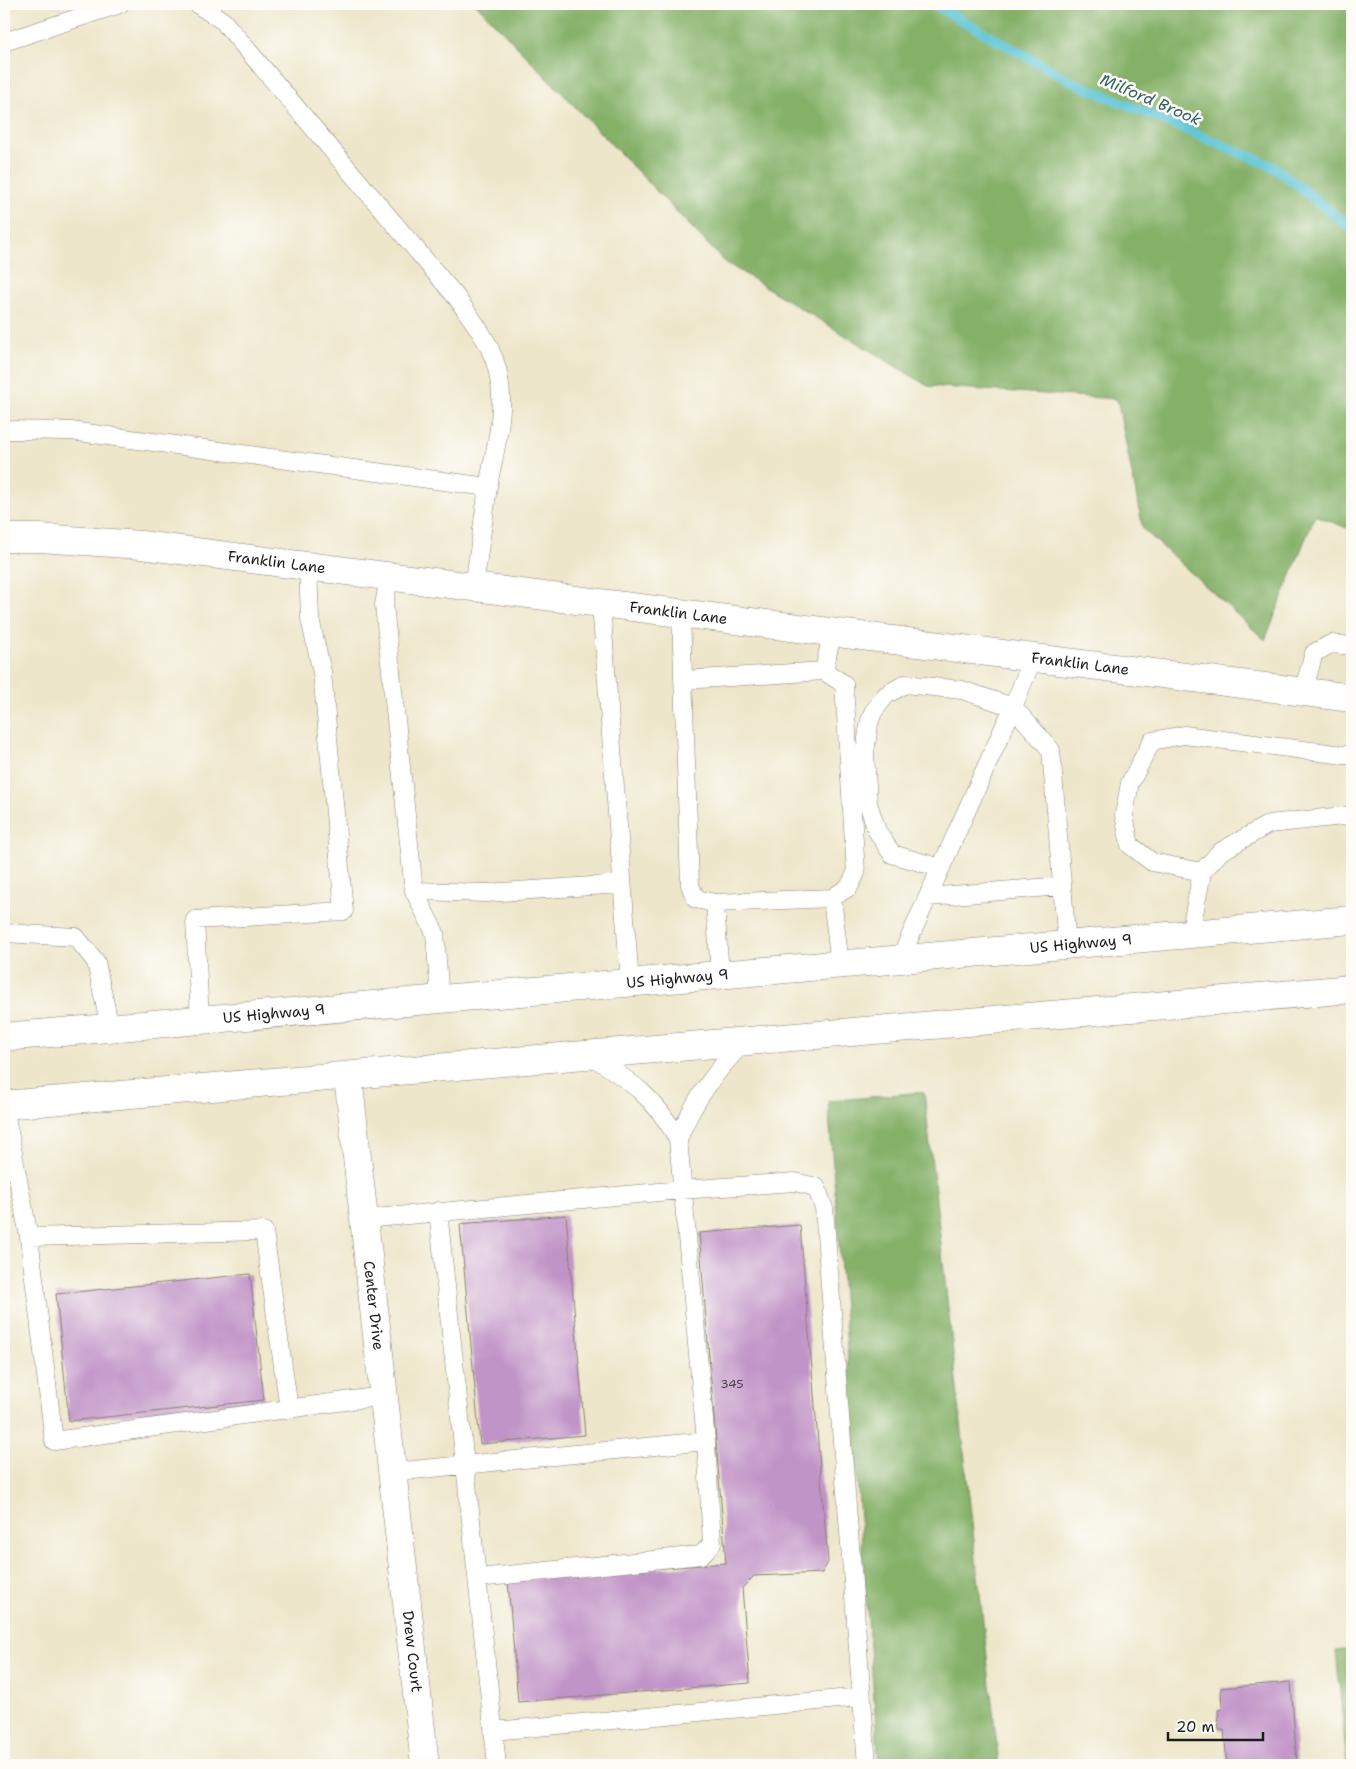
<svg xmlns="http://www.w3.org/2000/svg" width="1356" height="1769" font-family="'Shantell Sans',sans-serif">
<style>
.forest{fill:#84b068;stroke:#506642}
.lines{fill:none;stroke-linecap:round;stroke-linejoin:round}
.stream{stroke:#59c3d4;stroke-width:10}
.building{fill:#c194c8}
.service-casing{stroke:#858173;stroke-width:19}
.minor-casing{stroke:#858173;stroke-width:29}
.trunk-casing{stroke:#858173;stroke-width:29}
.service{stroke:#fff;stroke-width:18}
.minor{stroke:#fff;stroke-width:28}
.trunk{stroke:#fff;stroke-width:28}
.labels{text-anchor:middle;stroke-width:5;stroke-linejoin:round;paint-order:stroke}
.number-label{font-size:12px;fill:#453a47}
.street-label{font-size:15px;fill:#1c1c1c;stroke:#fdfcf7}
.water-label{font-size:16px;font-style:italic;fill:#345f66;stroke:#fdfcf7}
</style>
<rect width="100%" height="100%" fill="#fdfcf7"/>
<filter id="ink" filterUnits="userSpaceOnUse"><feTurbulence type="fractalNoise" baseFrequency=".02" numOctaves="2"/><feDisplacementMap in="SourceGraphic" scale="10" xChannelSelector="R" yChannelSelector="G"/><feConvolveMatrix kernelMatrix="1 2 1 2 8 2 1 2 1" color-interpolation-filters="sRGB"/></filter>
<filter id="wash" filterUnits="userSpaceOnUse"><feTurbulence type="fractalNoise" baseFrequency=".0096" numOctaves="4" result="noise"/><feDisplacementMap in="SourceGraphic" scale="20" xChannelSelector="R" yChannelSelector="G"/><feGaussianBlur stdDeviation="1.12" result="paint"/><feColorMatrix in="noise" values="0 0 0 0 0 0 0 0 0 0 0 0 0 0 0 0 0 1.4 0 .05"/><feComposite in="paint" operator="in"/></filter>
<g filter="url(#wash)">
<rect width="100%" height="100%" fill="#eee6ca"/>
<path class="forest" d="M476,4H1352V530L1315,515L1265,640L1143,529L1117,399L928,386L725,262Z
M924,1092L999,1765H879L828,1101Z
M1352,1649V1765H1347L1336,1651Z"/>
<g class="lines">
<path class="stream" d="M933,4L1068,80L1274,167L1352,229"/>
</g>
<g id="blocks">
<path class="building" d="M566,1215L585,1435L480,1444L460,1224Z
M800,1225L828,1562L822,1573L754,1576L742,1588L750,1683L518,1702L508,1581L726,1563L699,1233Z
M250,1274L264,1400L69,1421L56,1294Z
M1291,1682L1297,1765H1227L1224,1730H1219L1218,1710L1222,1709L1221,1688Z"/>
</g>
</g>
<g filter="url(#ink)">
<use href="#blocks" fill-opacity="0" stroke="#858173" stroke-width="1"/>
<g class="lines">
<defs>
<path id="service" d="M197,4L223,21L457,298C468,314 481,330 489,347C512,394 497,438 488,487
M4,42L120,4
M4,430L71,431L488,487L474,587
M389,577L384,605L414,891L435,933L440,999
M601,604L630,983
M681,614L690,885L696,899L715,903
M824,671L832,633
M684,680L824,671L844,684L856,873L849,887L832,898L715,903L720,975
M1303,692L1314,653L1331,644L1352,646
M941,868L892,854L877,831L868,803L865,753L869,724L873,712L886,695L905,684L962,690L1013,707L1033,658
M1202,872L1152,862L1130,845L1124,815L1130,783L1152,741L1184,735L1352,756
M414,891L487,893L622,884
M928,897L1062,886
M832,898L840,965
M4,933L76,937L96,962L110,1028
M1190,935L1202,872L1220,852L1269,824L1352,815
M900,959L1013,707L1051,750L1067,945
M200,1020L195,920L344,911L322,672L310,619L308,566
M4,1106L29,1237L264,1231L289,1409
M678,1139C694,1100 715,1072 744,1042
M438,1211L497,1765
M364,1219L681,1190L795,1182L816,1187L824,1208L867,1765
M29,1237L54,1441L382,1396
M393,1472L706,1441
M478,1578L701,1555L712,1544L706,1441L678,1139C654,1096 630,1081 590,1055
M494,1731L861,1697"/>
<g id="minor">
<path id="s1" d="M4,538H40L141,545L1352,698"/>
<path id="s2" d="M348,1076L425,1765"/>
</g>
<g id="trunk">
<path id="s3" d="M4,1037L1352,920"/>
<path d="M4,1105L1352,989"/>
</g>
</defs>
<use href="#service" class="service-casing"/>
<use href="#minor" class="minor-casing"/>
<use href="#trunk" class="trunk-casing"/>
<use href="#service" class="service"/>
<use href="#minor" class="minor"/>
<use href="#trunk" class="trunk"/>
</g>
</g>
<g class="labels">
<g class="number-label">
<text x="732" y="1388">345</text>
</g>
<g class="street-label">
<text dy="5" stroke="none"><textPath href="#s1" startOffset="274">Franklin Lane</textPath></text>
<text dy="5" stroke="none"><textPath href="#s1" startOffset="679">Franklin Lane</textPath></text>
<text dy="5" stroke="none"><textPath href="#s1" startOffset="1084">Franklin Lane</textPath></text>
<text dy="5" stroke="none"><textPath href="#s3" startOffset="1081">US Highway 9</textPath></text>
<text dy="5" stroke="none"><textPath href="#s3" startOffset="676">US Highway 9</textPath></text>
<text dy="5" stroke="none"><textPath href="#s3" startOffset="271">US Highway 9</textPath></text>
<text dy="5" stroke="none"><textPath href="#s2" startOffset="231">Center Drive</textPath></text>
<text dy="5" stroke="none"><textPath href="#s2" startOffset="579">Drew Court</textPath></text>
</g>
<g class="water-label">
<text transform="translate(1151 99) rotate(23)" y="6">Milford Brook</text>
</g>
</g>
<rect width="1356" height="1769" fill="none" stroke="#fdfcf7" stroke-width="20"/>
<path d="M1168 1732v8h95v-8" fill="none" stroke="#1c1c1c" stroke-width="2.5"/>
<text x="1176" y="1732" font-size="15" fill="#1c1c1c" stroke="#fdfcf7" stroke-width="4" paint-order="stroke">20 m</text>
</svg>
